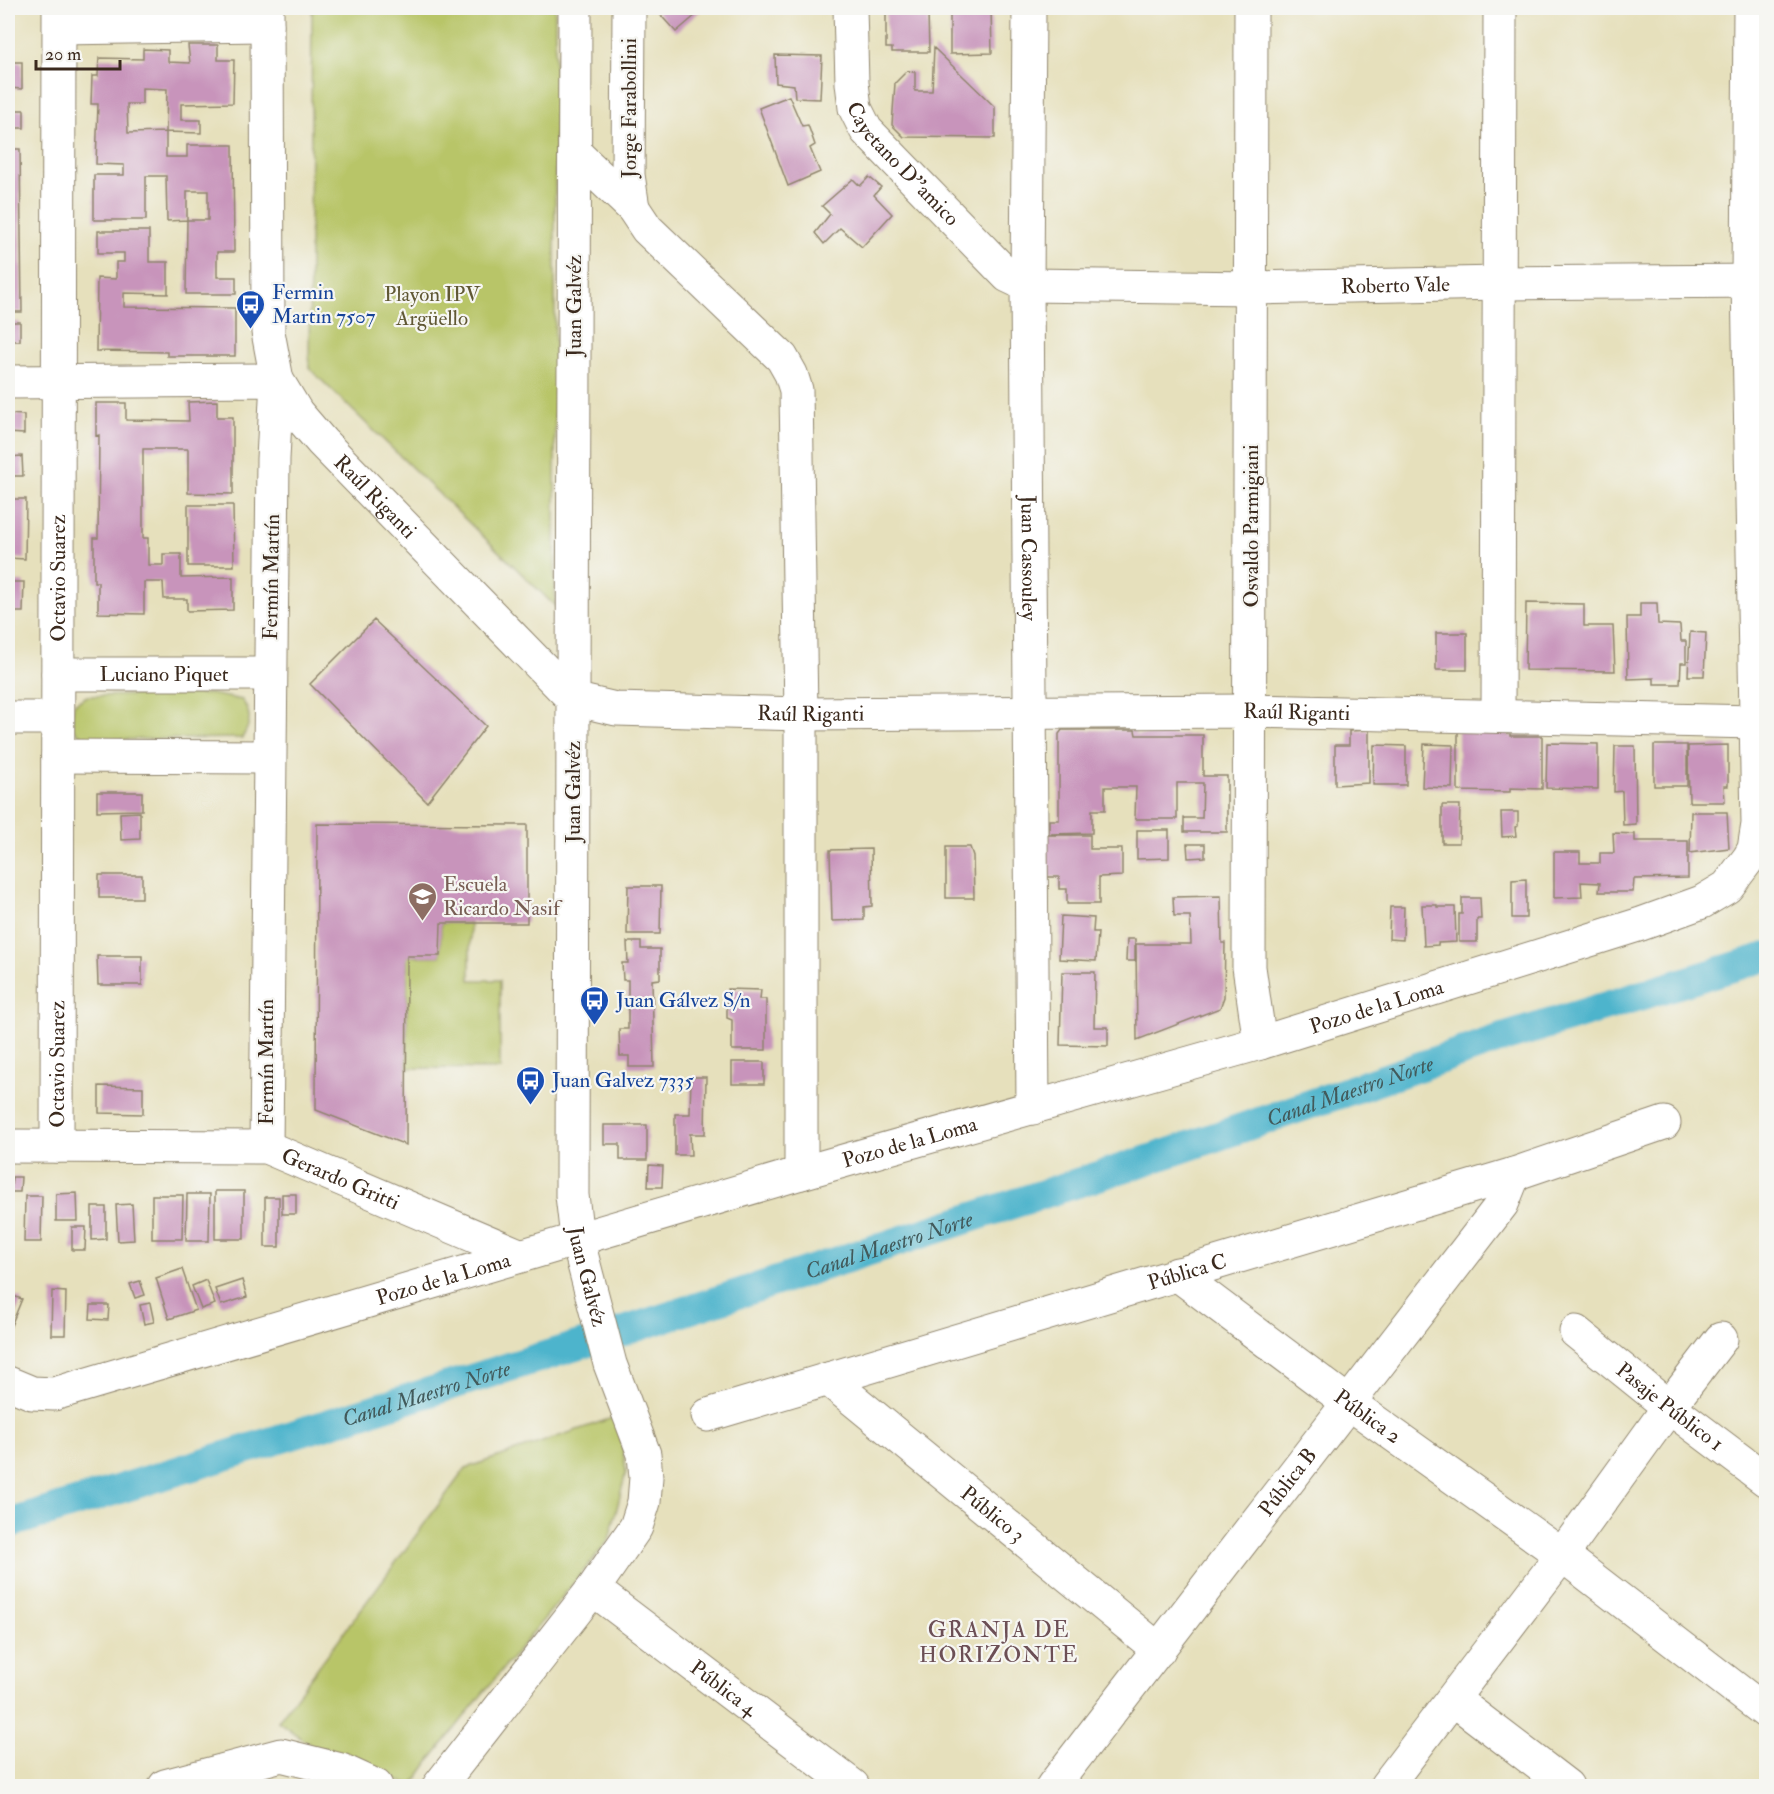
<svg xmlns="http://www.w3.org/2000/svg" width="1774" height="1794" font-family="'IM FELL Double Pica',serif">
<style>
.green{fill:#b8c567;stroke:#7a7842;stroke-width:1.5}
.lines{fill:none;stroke-linecap:round;stroke-linejoin:round}
.canal{stroke:#4eb4cc;stroke-width:30}
.building{fill:#c894bb;fill-rule:evenodd}
.minor-casing{stroke:#90856d;stroke-width:35}
.major-casing{stroke:#90856d;stroke-width:35}
.minor{stroke:#fff;stroke-width:33}
.major{stroke:#fff;stroke-width:33}
.labels{text-anchor:middle;stroke-width:4.5;stroke-linejoin:round;paint-order:stroke}
.street-label{font-size:21px;fill:#3b2a1e;stroke:#f6f6f2}
.transit-label{font-size:21px;fill:#164399;stroke:#f6f6f2;text-anchor:start}
.park-label{font-size:21px;fill:#605834;stroke:#f6f6f2}
.education-label{font-size:21px;fill:#785e54;stroke:#f6f6f2;text-anchor:start}
.water-label{font-size:22px;font-style:italic;fill:#425a5b;stroke:#f6f6f2}
.neighbourhood-label{font-size:22px;letter-spacing:1.5px;fill:#6c4f55;stroke:#f6f6f2}
</style>
<rect width="100%" height="100%" fill="#f6f6f2"/>
<filter id="ink" filterUnits="userSpaceOnUse"><feTurbulence type="fractalNoise" baseFrequency=".0167" numOctaves="2"/><feDisplacementMap in="SourceGraphic" scale="12" xChannelSelector="R" yChannelSelector="G"/><feConvolveMatrix kernelMatrix="1 2 1 2 8 2 1 2 1" color-interpolation-filters="sRGB"/></filter>
<filter id="wash" filterUnits="userSpaceOnUse"><feTurbulence type="fractalNoise" baseFrequency=".008" numOctaves="4" result="noise"/><feDisplacementMap in="SourceGraphic" scale="24" xChannelSelector="R" yChannelSelector="G"/><feGaussianBlur stdDeviation="1.35" result="paint"/><feColorMatrix in="noise" values="0 0 0 0 0 0 0 0 0 0 0 0 0 0 0 0 0 1.4 0 .05"/><feComposite in="paint" operator="in"/></filter>
<g filter="url(#wash)">
<rect width="100%" height="100%" fill="#e6e0bc"/>
<path class="green" d="M84,8H252L250,12L94,14Z
M312,8H555V606L309,368Z
M211,694L242,700C252,714 251,724 242,738L87,740C69,729 70,723 74,704L87,696Z
M441,923H470V980H500V1069L407,1068V956H440Z
M618,1416L626,1472L609,1540L479,1698L431,1759L412,1786L310,1745L278,1721L466,1468Z"/>
<g class="lines">
<path class="canal" id="s1" d="M8,1524L621,1332L1169,1153L1496,1040L1766,957"/>
</g>
<g id="blocks">
<path class="building" d="M654,8H704L676,32Z
M886,8H932V12H928L929,52H892V48H886Z
M950,8H991L992,53L950,54Z
M188,45H218V60H234L233,103L181,104V120H201V133L166,132L167,89L142,88V104H127L128,133L166,132V157H187V145H233L234,252H217V277H236V294H186L187,220L167,221L166,176H146V220H94V175H124V165L96,164L98,104H91L92,76H98L99,58L143,59V49L168,50V62L190,63ZM187,191H208V220H187Z
M934,48L995,107V138L904,137L892,125L895,83L907,71L915,72V91H932Z
M775,55L822,56L820,99L795,98L794,85L776,83Z
M8,62H22V89L8,88Z
M789,96L802,126L808,125L815,145L810,148L820,172L788,186L759,108Z
M8,110H24V128H8Z
M8,149H20L22,312H8Z
M869,177L881,187L874,195L892,214L862,247L840,228L824,244L815,233L830,214L822,206L853,179L860,186Z
M98,231H149V262H168V294L124,293V307L235,308V356H167V352L96,351L97,278L116,279V262H124V253H98Z
M8,322H20V341H8Z
M217,401V417H233V494L188,493V449H143V538H148V565H163V554H181V578L233,577V610L187,611V599H164L163,582H144V614L98,613V582H94V538H98L99,435L96,436V403H126V420L189,421L188,402Z
M8,414L24,415V434L8,433Z
M22,456L23,476H8V457Z
M8,499H26L25,559L8,558Z
M188,505H233L234,566H188Z
M8,582H24L23,612H8Z
M1526,603L1584,604V626H1613L1615,671L1525,670Z
M1640,603H1657L1658,624L1680,625L1681,641H1686V663H1681L1680,684H1654V678L1628,679L1627,617H1640Z
M374,620L486,726L427,802L310,684Z
M1690,632L1706,633L1704,676H1688Z
M1436,633H1467V670H1436Z
M1062,730H1135L1136,735H1203V776H1227V832H1184V818H1202L1203,783H1177V819H1135L1136,787H1105V810H1092V833L1049,834V820H1059V734Z
M1369,730V783L1335,785V745H1349V731Z
M1458,730L1510,731V736H1542V789L1510,788V792L1458,791Z
M1547,743L1598,744V789L1546,788Z
M1424,744L1453,745L1452,788L1422,787Z
M1374,745L1406,746V785H1373Z
M1654,745H1687V786H1654Z
M1728,745V786H1724L1725,802H1689L1688,746Z
M1615,746H1635L1636,824L1623,825L1622,791L1614,792Z
M97,792H142V810L97,811Z
M1442,805H1460L1459,843H1442Z
M140,812V839L121,840L120,813Z
M1501,812H1518V826L1515,827L1516,836L1502,837Z
M1691,812H1727L1729,848L1690,853Z
M317,824L527,825V923H441L440,956H407L406,1145L316,1110Z
M1137,830H1169V858L1137,859Z
M1613,833L1635,834V841H1688V878L1634,879L1633,892H1599L1600,883L1581,882L1582,897L1554,898V852H1580V863H1600V853H1614Z
M1045,835H1090V849H1122V876L1099,877V904H1067V889H1059V877H1045Z
M1187,844H1205V857L1188,858Z
M946,847H970L973,856L974,898H946Z
M871,849L872,906L864,907V920L832,921L830,850Z
M99,875H142V898H99Z
M1526,879V918H1512V880Z
M628,886H661L660,934H627Z
M1221,896L1222,943H1225L1224,997L1220,1008L1137,1040L1136,944H1191L1190,916H1174L1173,897Z
M1462,898H1480L1481,919H1477V942H1459V914H1462Z
M1422,905H1437V907H1455L1456,942L1438,943V945L1424,946Z
M1390,907H1404L1403,940L1389,939Z
M1061,916L1094,918L1093,932H1098L1096,961L1059,959Z
M1127,939H1135V961H1126Z
M627,942H641V949H660V979L652,980L654,1067H629V1056H620L619,1029H628V980H623L622,963H628Z
M97,956H142V985H98Z
M1062,972H1095L1094,1027H1108V1046L1060,1045Z
M727,989L761,990L760,999H766V1050H732V1020L727,1018Z
M732,1062H764V1084H732Z
M691,1077H706L705,1134H690L691,1155H675V1114H690Z
M99,1086L143,1087V1114L99,1113Z
M604,1125H647V1160H620V1144H604Z
M649,1165L663,1166L662,1187H648Z
M12,1177H21L20,1192H11Z
M215,1191H244V1239H215Z
M77,1193L78,1221H56V1194Z
M187,1194H210L209,1241H186Z
M282,1194H296V1214H282Z
M152,1195H183L182,1239H152Z
M25,1196H42L41,1242H24Z
M265,1197H279V1247H265Z
M132,1204L134,1240L118,1241L116,1205Z
M92,1207H106V1239L92,1240Z
M72,1227H86L85,1250H72Z
M8,1228L10,1229L11,1253H8Z
M182,1269L196,1310L169,1319L156,1278Z
M206,1280L215,1304L201,1309L192,1286Z
M242,1280L247,1297L221,1305L215,1289Z
M140,1281L145,1295L135,1298L130,1284Z
M52,1291L66,1292L65,1335H51Z
M10,1295L22,1299L8,1333V1300Z
M150,1303L154,1322L144,1324L140,1305Z
M91,1305H109L108,1320L90,1319Z"/>
</g>
</g>
<g filter="url(#ink)">
<use href="#blocks" fill-opacity="0" stroke="#90856d" stroke-width="1.5"/>
<g class="lines">
<defs>
<g id="minor">
<path id="s2" d="M575,8L573,699L616,709L801,714L1250,711L1755,722"/>
<path d="M629,8L628,175L633,208"/>
<path id="s3" d="M850,8L852,83L855,108L866,130L1008,276L1027,285L1251,288L1500,283L1766,281"/>
<path id="s4" d="M1029,8L1027,285L1033,1108"/>
<path d="M1251,8L1249,967L1260,1043"/>
<path d="M60,28L267,25"/>
<path d="M575,153L633,208L647,229L782,358L791,374L796,390L801,714V1173"/>
<path d="M8,382L277,380L273,459L266,1147"/>
<path id="s5" d="M58,674H270"/>
<path d="M1498,716L1500,8"/>
<path d="M8,718H57"/>
<path d="M58,756L269,757"/>
<path id="s6" d="M8,1146L266,1147L519,1255"/>
<path id="s7" d="M57,1146L59,8"/>
<path id="s8" d="M1177,1274L1349,1403L1562,1555L1766,1712"/>
<path id="s9" d="M1576,1332L1669,1407L1766,1480"/>
<path id="s10" d="M828,1379L1159,1650"/>
<path id="s11" d="M8,1383L32,1393L54,1394L801,1173L1260,1043L1641,924L1702,902L1727,887L1749,858L1754,849L1758,824L1748,281L1750,8"/>
<path id="s12" d="M708,1415L1514,1174L1664,1123"/>
<path id="s13" d="M593,1589L853,1786"/>
<path d="M1453,1699L1567,1786"/>
<path d="M165,1786L281,1755L341,1770L376,1786"/>
<path id="s14" d="M1053,1786L1502,1204L1514,1174"/>
<path d="M1386,1786L1562,1555L1669,1407L1721,1339"/>
</g>
<g id="major">
<path id="s15" d="M267,8L268,332L277,380L297,413L322,442L573,699L572,1195L577,1238L610,1364L644,1454L646,1477L644,1502L636,1527L593,1589L439,1786"/>
</g>
</defs>
<use href="#minor" class="minor-casing"/>
<use href="#major" class="major-casing"/>
<use href="#minor" class="minor"/>
<use href="#major" class="major"/>
</g>
</g>
<defs>
<symbol id="bus-pin" viewBox="-11 -11 22 30"><path d="M0 17L-7.5 6A9.5 9.5 0 1 1 7.5 6Z" fill="#1a4fb4" stroke="#f6f6f2"/><path d="M-5-6H5V4H4V6H2V4H-2V6H-4V4H-5ZM-3.5-4V0h7V-4ZM-3.5 1.2v1.5H-2V1.2ZM2 1.2v1.5H3.5V1.2Z" fill="#fff"/></symbol>
<symbol id="school-pin" viewBox="-11 -11 22 30"><path d="M0 17L-7.5 6A9.5 9.5 0 1 1 7.5 6Z" fill="#8d6e63" stroke="#f6f6f2"/><path d="M0-5L7-2L0 1L-7-2ZM-4 1L0 2.5L4 1V4Q0 6-4 4Z" fill="#fff"/></symbol>
</defs>
<g fill-rule="evenodd">
<use href="#bus-pin" x="234" y="288" width="33" height="45"/>
<use href="#school-pin" x="406" y="880" width="33" height="45"/>
<use href="#bus-pin" x="578" y="984" width="33" height="45"/>
<use href="#bus-pin" x="514" y="1064" width="33" height="45"/>
</g>
<g class="labels">
<g class="street-label">
<text transform="translate(629 108) rotate(-90)" y="7">Jorge Farabollini</text>
<text dy="7" stroke="none"><textPath href="#s3" startOffset="174">Cayetano D''amico</textPath></text>
<text dy="7" stroke="none"><textPath href="#s3" startOffset="718">Roberto Vale</textPath></text>
<text transform="translate(574 306) rotate(-90)" y="7">Juan Galvéz</text>
<text dy="7" stroke="none"><textPath href="#s15" startOffset="526">Raúl Riganti</textPath></text>
<text transform="translate(1251 526) rotate(-90)" y="7">Osvaldo Parmigiani</text>
<text dy="7" stroke="none"><textPath href="#s4" startOffset="550">Juan Cassouley</textPath></text>
<text dy="7" stroke="none"><textPath href="#s7" startOffset="568">Octavio Suarez</textPath></text>
<text transform="translate(271 577) rotate(-89)" y="7">Fermín Martín</text>
<text dy="7" stroke="none"><textPath href="#s5" startOffset="106">Luciano Piquet</textPath></text>
<text dy="7" stroke="none"><textPath href="#s2" startOffset="930">Raúl Riganti</textPath></text>
<text dy="7" stroke="none"><textPath href="#s2" startOffset="1416">Raúl Riganti</textPath></text>
<text transform="translate(573 792) rotate(-90)" y="7">Juan Galvéz</text>
<text dy="7" stroke="none"><textPath href="#s11" startOffset="1426">Pozo de la Loma</textPath></text>
<text transform="translate(266 1062) rotate(-90)" y="7">Fermín Martín</text>
<text dy="7" stroke="none"><textPath href="#s7" startOffset="82">Octavio Suarez</textPath></text>
<text dy="7" stroke="none"><textPath href="#s11" startOffset="940">Pozo de la Loma</textPath></text>
<text dy="7" stroke="none"><textPath href="#s6" startOffset="339">Gerardo Gritti</textPath></text>
<text dy="7" stroke="none"><textPath href="#s12" startOffset="500">Pública C</textPath></text>
<text dy="7" stroke="none"><textPath href="#s15" startOffset="1388">Juan Galvéz</textPath></text>
<text dy="7" stroke="none"><textPath href="#s11" startOffset="454">Pozo de la Loma</textPath></text>
<text dy="7" stroke="none"><textPath href="#s9" startOffset="120">Pasaje Público 1</textPath></text>
<text dy="7" stroke="none"><textPath href="#s8" startOffset="238">Pública 2</textPath></text>
<text dy="7" stroke="none"><textPath href="#s14" startOffset="384">Pública B</textPath></text>
<text dy="7" stroke="none"><textPath href="#s10" startOffset="213">Público 3</textPath></text>
<text dy="7" stroke="none"><textPath href="#s13" startOffset="164">Pública 4</textPath></text>
</g>
<g class="transit-label">
<text x="272" y="299">Fermin<tspan x="272" dy="24">Martin 7507</tspan></text>
<text x="616" y="1007">Juan Gálvez S/n</text>
<text x="552" y="1087">Juan Galvez 7335</text>
</g>
<g class="park-label">
<text x="432" y="301">Playon IPV<tspan x="432" dy="24">Argüello</tspan></text>
</g>
<g class="education-label">
<text x="443" y="891">Escuela<tspan x="443" dy="24">Ricardo Nasif</tspan></text>
</g>
<g class="water-label">
<text dy="8" stroke="none"><textPath href="#s1" startOffset="1410">Canal Maestro Norte</textPath></text>
<text dy="8" stroke="none"><textPath href="#s1" startOffset="924">Canal Maestro Norte</textPath></text>
<text dy="8" stroke="none"><textPath href="#s1" startOffset="438">Canal Maestro Norte</textPath></text>
</g>
<g class="neighbourhood-label">
<text x="999" y="1637">GRANJA DE<tspan x="999" dy="25">HORIZONTE</tspan></text>
</g>
</g>
<rect width="1774" height="1794" fill="none" stroke="#f6f6f2" stroke-width="30"/>
<path d="M36 60v9h84v-9" fill="none" stroke="#3b2a1e" stroke-width="3"/>
<text x="45" y="60" font-size="18" fill="#3b2a1e" stroke="#f6f6f2" stroke-width="4.5" paint-order="stroke">20 m</text>
</svg>
